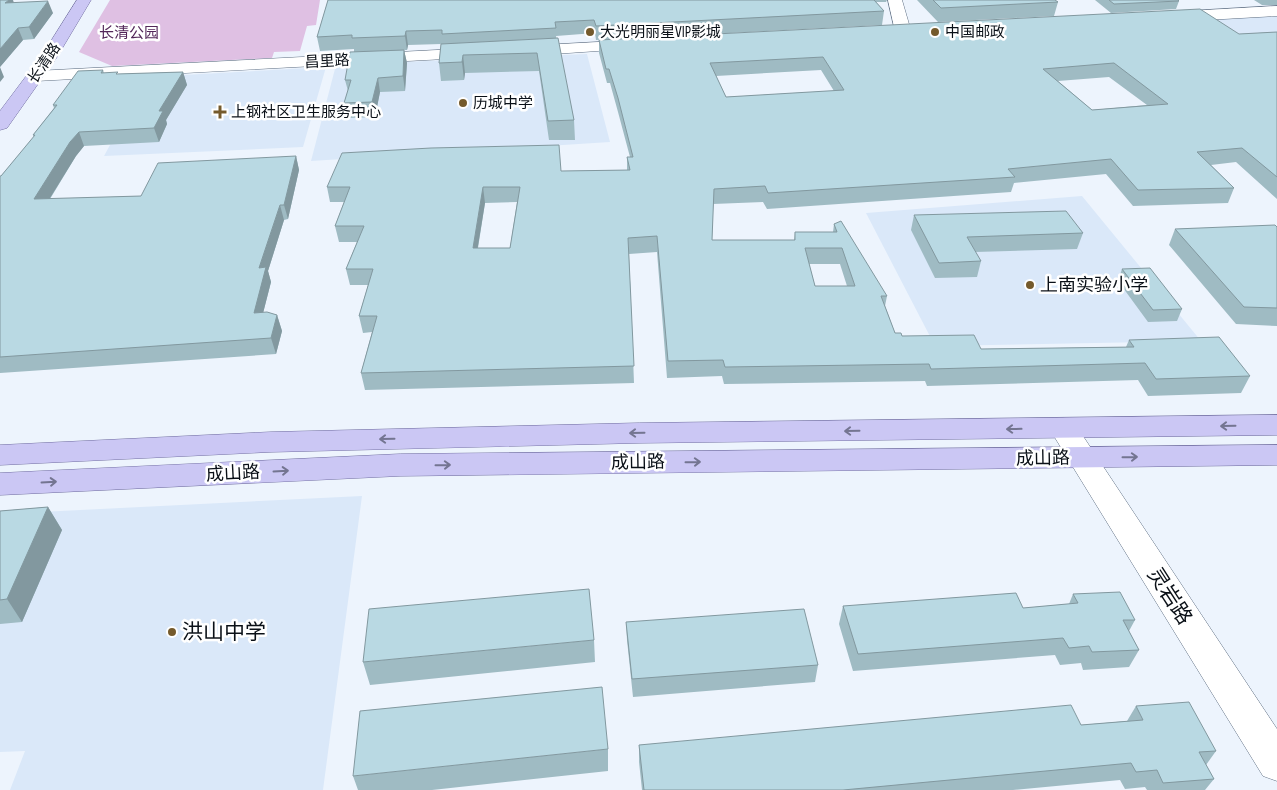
<svg xmlns="http://www.w3.org/2000/svg" width="1277" height="790" font-family="'Sofia Sans Condensed','Noto Sans SC',sans-serif">
<style>
.built{fill:#dae8f9}
.green{fill:#dfc0e3}
.lines{fill:none;stroke-linecap:round;stroke-linejoin:round}
.minor-casing{stroke:#5f6f83;stroke-width:1}
.major-casing{stroke:#716ea1;stroke-width:1}
.minor{fill:#fff;fill-rule:evenodd}
.major{fill:#cbc7f4;fill-rule:evenodd}
.wall{fill:#9fbbc3;fill-rule:evenodd}
.shaded-wall{fill:#82989f}
.building{fill:#b9d9e3;stroke:#82989f;fill-rule:evenodd}
.oneway{stroke:#747591}
.poi-dot{fill:#745a2c;stroke:#fff;stroke-width:2}
.labels{text-anchor:middle;stroke-width:5;stroke-linejoin:round;paint-order:stroke}
.far-poi-label{font-size:15px;fill:#0a1017;stroke:#fff;text-anchor:start}
.far-park-label{font-size:15px;fill:#532759;stroke:#fff}
.far-street-label{font-size:15px;fill:#0a1017;stroke:#fff}
.poi-label{font-size:18px;fill:#0a1017;stroke:#fff;text-anchor:start}
.street-label{font-size:18px;fill:#0a1017;stroke:#fff}
.near-street-label{font-size:21px;fill:#0a1017;stroke:#fff}
.near-poi-label{font-size:21px;fill:#0a1017;stroke:#fff;text-anchor:start}
</style>
<rect width="100%" height="100%" fill="#edf4fd"/>
<path class="built" d="M1277,16V45L1163,22Z
M587,54L610,142L311,161L336,65Z
M326,67L303,147L104,156L147,77Z
M1082,196L1201,341L935,346L866,213Z
M362,496L323,790H10L25,751L0,752V514Z"/>
<path class="green" d="M110,0H320L316,25L307,26L300,51L274,52L272,58L112,66L79,52Z"/>
<g class="lines">
<defs>
<path id="minor" d="M888,0H902L911,31L909,34L903,36L895,31Z
M1277,6V16L1171,22L1163,17L1171,12Z
M636,40L644,45L642,48L524,56L518,55L516,51L518,47L524,46Z
M476,48L482,49L484,53L482,57L36,81L30,80L27,76L30,72L36,71Z
M1063,418L1073,421L1277,729V781L1263,776L1049,428L1053,421Z"/>
<path id="major" d="M77,0H91L57,57L7,128L0,130V111L42,55Z
M1277,415V435L639,443L271,452L0,465V445L271,432L639,423Z
M1277,445V465L400,476L0,495V473L400,454Z"/>
</defs>
<use href="#minor" class="minor-casing"/>
<use href="#major" class="major-casing"/>
<use href="#minor" class="minor"/>
<use href="#major" class="major"/>
</g>
<path class="wall" d="M328,0H887L886,2H876L884,11L882,25L596,40L595,33L556,36L574,120L575,140H549L539,71L465,73L464,80L441,81L439,63L441,44L408,45L407,50H404L407,63L405,91L380,92L375,117L347,118L344,103L348,91L345,80L354,52V49L320,51L317,37Z
M917,0H1055L1058,2L1054,16L938,22Z
M1095,0H1178L1179,1L1176,9L1111,13Z
M1254,0H1277V5H1262Z
M14,3L53,13L34,39L23,40L0,67Z
M1277,32V199L1236,162L1211,165L1234,188L1228,203L1133,206L1106,174L1014,183L1011,192L767,209L763,202L713,204L712,240H794L795,232H833L834,224L887,296L885,306L895,333L902,336L981,349L1126,347L1129,340L1250,376L1241,393L1148,396L1138,380L927,386L925,381L724,384L722,376L667,378L657,252L629,254L634,383L365,390L361,373L372,332L363,333L359,316L368,285H350L346,269L357,242H339L335,226L344,202H330L327,187L561,171L627,170V157H630L618,112L610,83H607L599,53V40L1239,34ZM821,70L834,91L726,97L716,76ZM1109,77L1147,105L1092,110L1058,81ZM517,202L510,248H478L485,203ZM809,264H840L847,286H815Z
M103,70L104,73L119,74L183,72L187,85L166,120L167,124L159,142L84,146L76,156L50,199L141,196L296,156L299,170L288,219L284,220L268,271L271,282L263,313L277,315L282,331L276,354L0,373V176H1L34,137L33,135L54,108L53,105Z
M914,215L1083,233L1077,249L975,252L981,261L977,277L935,278L911,230Z
M1277,227V326L1236,324L1169,245L1175,229Z
M1122,269L1182,309L1177,321L1148,322L1118,281Z
M48,507L62,530L22,622L0,624V511Z
M1073,594L1135,620L1129,631L1139,650L1129,667L1083,670L1081,663L1060,665L1055,655L853,671L839,624L843,606L1023,608L1069,604Z
M626,622L818,665L815,682L633,697L627,640Z
M594,640L595,662L370,685L363,662Z
M1136,706L1216,751L1206,765L1214,779L1205,790H1147L1145,787L1125,789L1120,780L1013,790H642L639,762V745L1081,725L1127,721Z
M608,749V771L432,790H358L353,776Z"/>
<path class="shaded-wall" d="M9,0H13L16,9L5,3Z
M48,1L53,13L34,39L29,27Z
M18,28L23,40L0,67V49Z
M406,31L408,45L407,50L405,36Z
M404,50L407,63L405,91L403,76Z
M463,55L465,73L464,80L462,62Z
M0,67L4,77L0,82Z
M183,72L187,85L166,120L167,124L159,142L154,128L159,111Z
M378,78L380,92L375,117L372,102Z
M79,132L84,146L76,156L40,214L34,199L70,142Z
M296,156L299,170L288,219L284,205Z
M483,187L485,203L475,264L473,248Z
M280,205L284,220L268,271L271,282L259,329L254,313L259,268Z
M277,315L282,331L276,354L271,338Z
M48,507L62,530L22,622L7,599Z"/>
<path class="building" d="M0,0H9L5,3L48,1L29,27L18,28L0,49Z
M328,0H874L884,11L596,26L594,20L555,22L556,28L442,34V30L406,31L405,36L352,38V35L317,37Z
M933,0H1055L1058,2L941,8Z
M1109,0H1178L1179,1L1114,4Z
M1200,9L1239,34L1277,32V177L1242,148L1197,152L1234,188L1138,190L1111,159L1008,169L1015,177L768,193L765,186L714,189L712,240H795V232H837L834,224L841,221L887,296H881L895,333H901L902,336L974,335L981,349L1134,347L1129,340L1219,337L1250,376L1156,379L1145,363L931,369L929,364L725,367L723,360L668,361L657,236L628,238L634,366L361,373L377,316H359L373,269H346L364,226H335L350,187H327L342,153L431,148L559,145L561,171L630,170L627,157H633L618,98L609,69H606L599,40ZM823,57L844,90L726,97L710,63ZM1114,63L1168,104L1092,110L1043,69ZM483,187H520L510,248H473ZM805,248H842L855,286H815Z
M558,38L574,120L548,121L537,53L463,55L462,62L439,63L441,44Z
M404,50L403,76L378,78L372,102L344,103L351,80H345L350,52Z
M103,70L101,73L118,72L116,74L183,72L159,111H163L154,128L79,132L70,142L34,199L141,196L158,163L296,156L284,205H280L259,268L266,267L254,313L267,312L277,315L271,338L0,357V176H1L35,135H33L57,105H53L78,71Z
M1066,211L1083,233L967,237L981,261L939,263L914,215Z
M1275,225L1277,227V308L1244,307L1175,229Z
M1150,268L1182,309L1153,310L1122,269Z
M48,507L7,599L0,600V511Z
M589,589L594,640L363,662L369,609Z
M1120,592L1135,620H1123L1139,650L1092,652L1089,646L1069,648L1063,638L858,654L843,606L1016,593L1023,608L1078,603L1073,594Z
M804,609L818,665L632,679L626,622Z
M602,687L608,749L353,776L360,711Z
M1189,702L1216,751L1199,752L1214,779L1163,783L1157,770L1136,772L1131,763L843,790H644L639,745L1071,705L1081,725L1143,720L1136,706Z"/>
<defs><path id="oneway-shaft" d="M-6 0H5M1.5-3L5.5 0L1.5 3" fill="none" stroke-width="1.6" stroke-linecap="round" stroke-linejoin="round" transform="scale(1.25)"/></defs>
<g class="oneway">
<use href="#oneway-shaft" transform="translate(1228 426) rotate(179)"/>
<use href="#oneway-shaft" transform="translate(1014 429) rotate(179)"/>
<use href="#oneway-shaft" transform="translate(852 431) rotate(179)"/>
<use href="#oneway-shaft" transform="translate(637 433) rotate(179)"/>
<use href="#oneway-shaft" transform="translate(387 439) rotate(179)"/>
<use href="#oneway-shaft" transform="translate(1130 457) rotate(-1)"/>
<use href="#oneway-shaft" transform="translate(693 462) rotate(-1)"/>
<use href="#oneway-shaft" transform="translate(443 465) rotate(-1)"/>
<use href="#oneway-shaft" transform="translate(281 471) rotate(-3)"/>
<use href="#oneway-shaft" transform="translate(49 482) rotate(-3)"/>
</g>
<g class="poi-dot">
<circle cx="590" cy="32" r="5"/>
<circle cx="935" cy="32" r="5"/>
<circle cx="463" cy="103" r="5"/>
<path d="M217.5 104.5h5v5h5v5h-5v5h-5v-5h-5v-5h5z"/>
<circle cx="1030" cy="285" r="5"/>
<circle cx="172" cy="632" r="5"/>
</g>
<g class="labels">
<g class="far-poi-label">
<text x="600" y="37">大光明丽星VIP影城</text>
<text x="945" y="37">中国邮政</text>
<text x="473" y="108">历城中学</text>
<text x="231" y="117">上钢社区卫生服务中心</text>
</g>
<g class="far-park-label">
<text x="129" y="38">长清公园</text>
</g>
<g class="far-street-label">
<text transform="translate(327 61) rotate(-3)" y="5">昌里路</text>
<text transform="translate(44 63) rotate(-56)" y="5">长清路</text>
</g>
<g class="poi-label">
<text x="1040" y="291">上南实验小学</text>
</g>
<g class="street-label">
<text transform="translate(1043 458) rotate(-1)" y="6">成山路</text>
<text transform="translate(638 462) rotate(-1)" y="6">成山路</text>
<text transform="translate(233 473) rotate(-3)" y="6">成山路</text>
</g>
<g class="near-street-label">
<text transform="translate(1170 596) rotate(57)" y="7">灵岩路</text>
</g>
<g class="near-poi-label">
<text x="182" y="639">洪山中学</text>
</g>
</g>
</svg>
